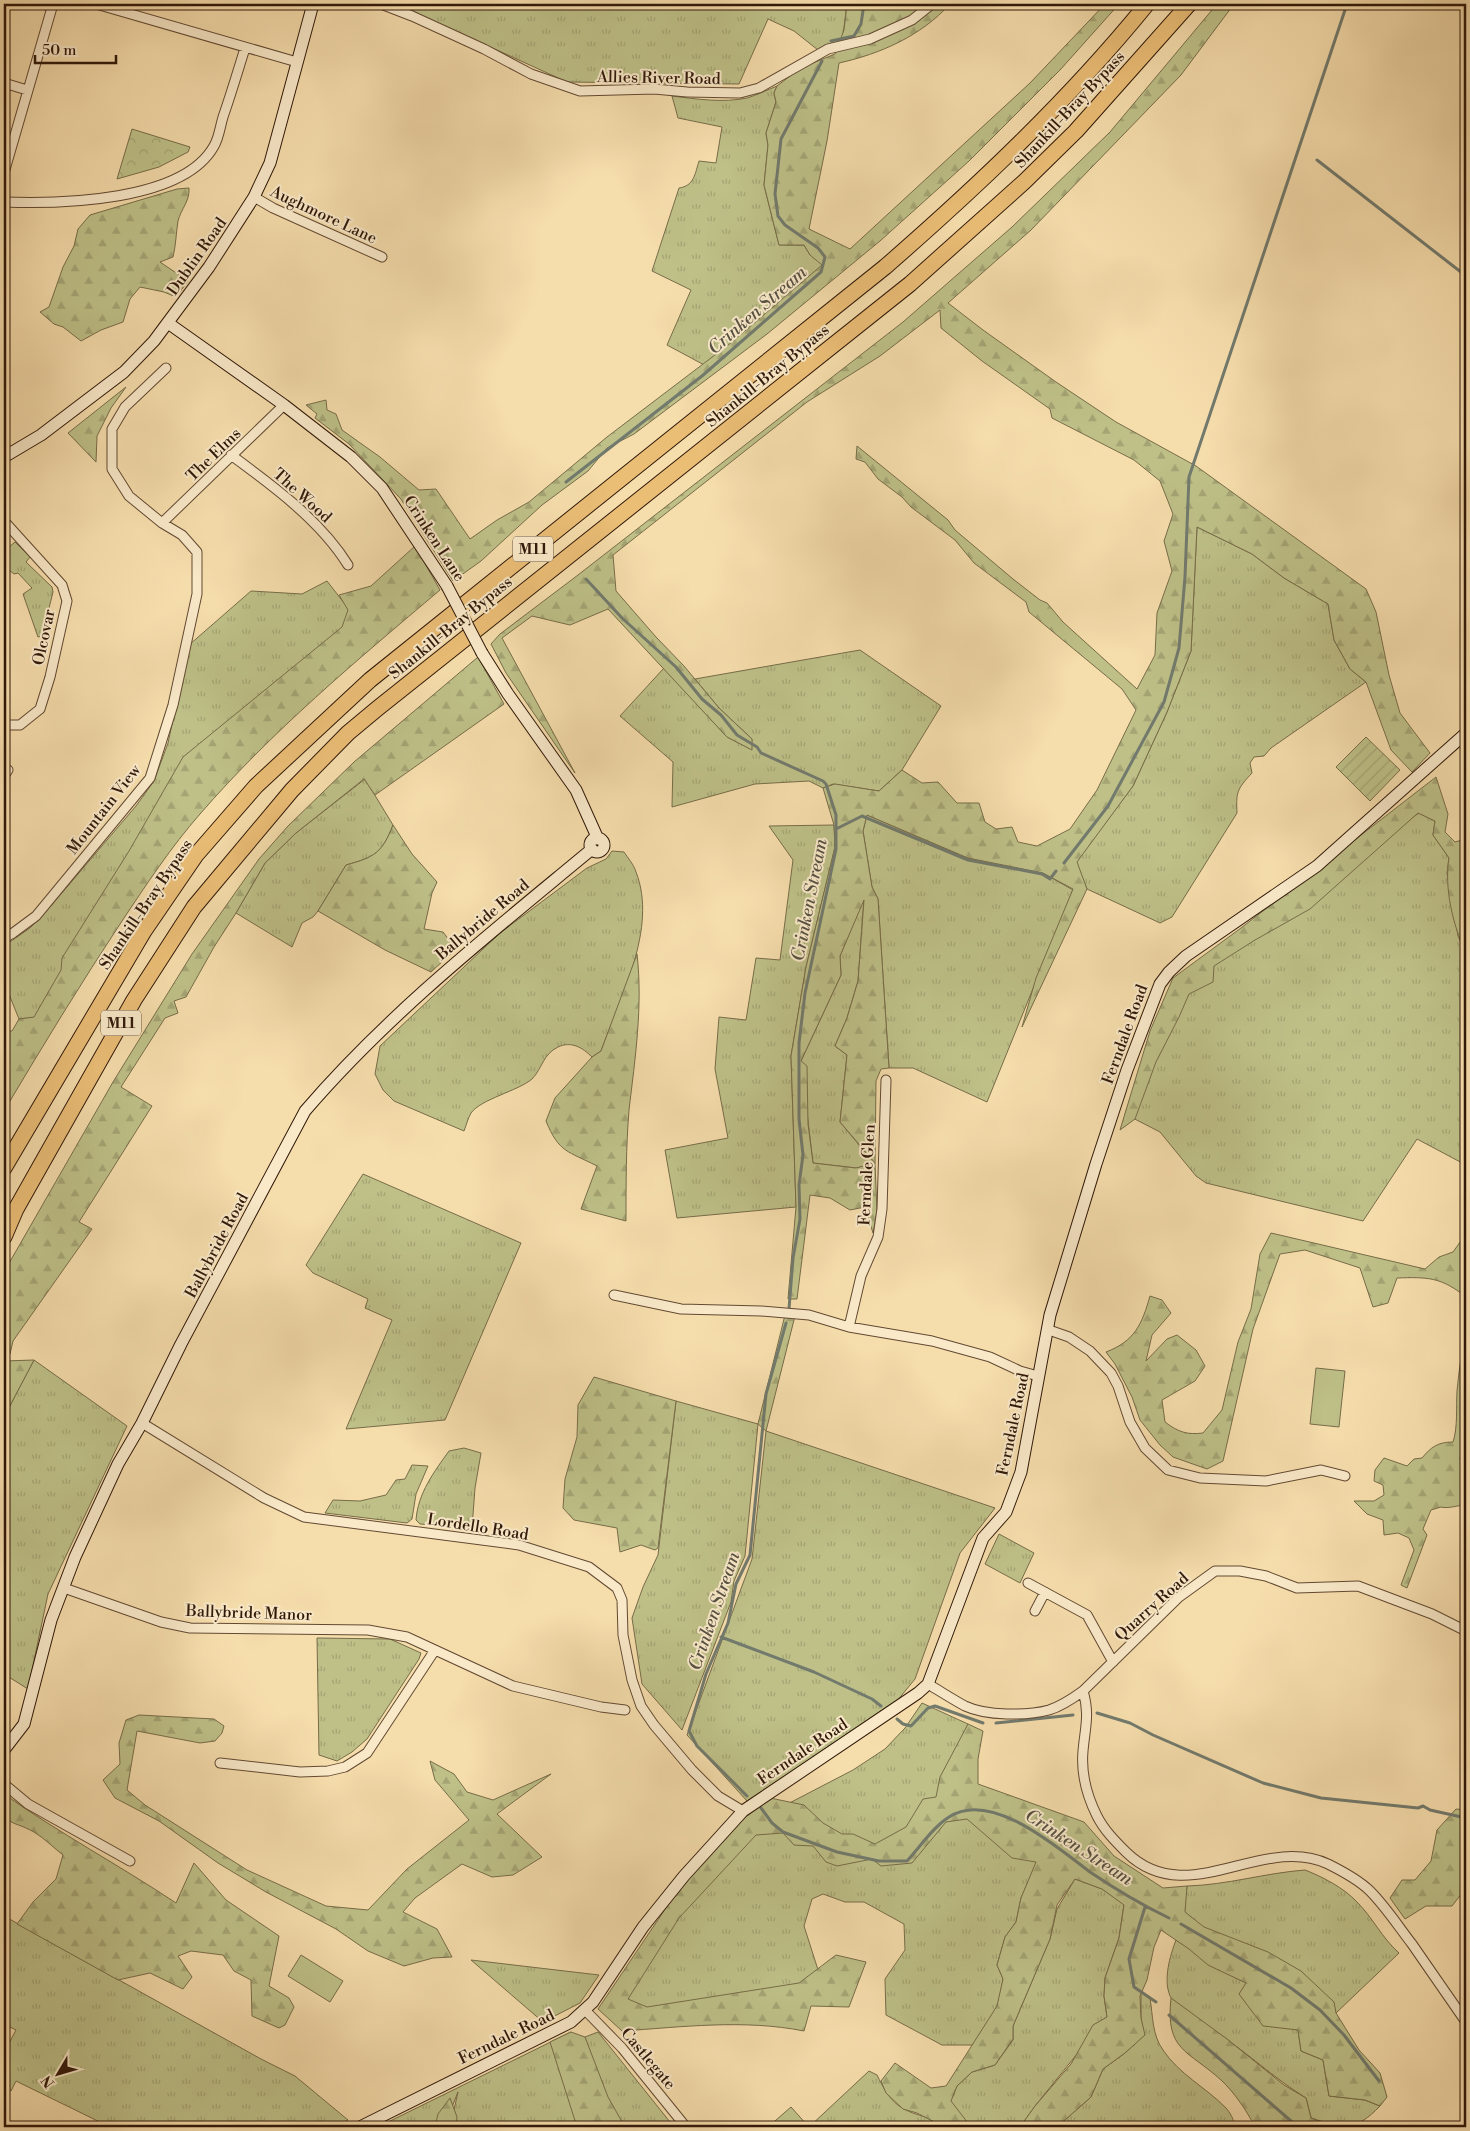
<svg xmlns="http://www.w3.org/2000/svg" width="1470" height="2131" font-family="'Libre Bodoni',serif">
<style>
.grass{fill:url(#grass-tufts);stroke:#776c48}
.forest{fill:url(#forest-firs);stroke:#776c48;fill-rule:evenodd}
.park{fill:url(#park-crowns);stroke:#776c48}
.garden{fill:url(#garden-furrows);stroke:#776c48}
.pitch{fill:#bec088;stroke:#776c48}
.lines{fill:none;stroke-linecap:round;stroke-linejoin:round}
.stream{stroke:#727a6d;stroke-width:3}
.street-casing{stroke:#624932;stroke-width:11}
.secondary-casing{stroke:#301809;stroke-width:13}
.highway-casing{stroke:#301809;stroke-width:17}
.street{stroke:#f9e9c9;stroke-width:9}
.secondary{stroke:#f9e9c9;stroke-width:11}
.highway{stroke:#ebbe76;stroke-width:15}
.secondary-bridge-casing{stroke:#301809;stroke-width:13;stroke-linecap:butt}
.secondary-bridge{stroke:#f9e9c9;stroke-width:11}
.labels{text-anchor:middle;stroke-width:4;stroke-linejoin:round;paint-order:stroke}
.shield{fill:#f9e9c9;stroke:#6c5743;stroke-width:1}
.shield-label{font-size:15px;font-weight:bold;fill:#301809}
.street-label{font-size:16px;fill:#301809;stroke:#f9e9c9}
.water-label{font-size:18px;font-style:italic;fill:#565143;stroke:#f9e9c9}
</style>
<defs>
<pattern id="grass-tufts" width="24" height="20" patternUnits="userSpaceOnUse" patternTransform="scale(1.25)"><rect width="24" height="20" fill="#bec088"/><path d="M3 7l-1-3M5 7V3M7 7l1-3M15 17l-1-3M17 17v-4M19 17l1-3" fill="none" stroke="#a4a474"/></pattern>
<pattern id="forest-firs" width="22" height="20" patternUnits="userSpaceOnUse" patternTransform="scale(1.25)"><rect width="22" height="20" fill="#bec088"/><path d="M5 1l3.5 6h-7zM16 11l3.5 6h-7z" fill="#a4a474"/></pattern>
<pattern id="park-crowns" width="20" height="18" patternUnits="userSpaceOnUse" patternTransform="scale(1.25)"><rect width="20" height="18" fill="#bec088"/><path d="M2 6a3 3 0 1 1 6 0M12 15a3 3 0 1 1 6 0" fill="none" stroke="#a4a474"/></pattern>
<pattern id="garden-furrows" width="10" height="10" patternUnits="userSpaceOnUse" patternTransform="scale(1.25)"><rect width="10" height="10" fill="#bec088"/><path d="M-1 1l2-2M0 10L10 0M9 11l2-2" fill="none" stroke="#a4a474"/></pattern>
</defs>
<rect width="100%" height="100%" fill="#f6ddac"/>
<filter id="stains"><feTurbulence type="fractalNoise" baseFrequency=".004" numOctaves="4"/><feColorMatrix values="0 0 0 0 .2 0 0 0 0 .09 0 0 0 0 .02 0 0 0 .5 -.17"/></filter>
<radialGradient id="worn" r=".72"><stop offset=".6" stop-color="#630" stop-opacity="0"/><stop offset="1" stop-color="#630" stop-opacity=".3"/></radialGradient>
<path class="grass" d="M396,4H847L842,43L818,50L794,31L768,19L739,84L567,82Z
M777,86L774,93L776,102L766,133L768,145L764,185L779,245H804L810,255L850,249L708,367L667,345L691,290L652,271L679,188C694,186 695,174 699,161L716,163L722,127L678,118L672,96C696,99 723,103 747,98C757,95 767,90 777,86Z
M1197,527L1252,554L1284,578L1328,604L1334,640L1350,669L1366,682L1271,748L1264,756L1254,757L1250,763L1252,773C1237,789 1236,792 1237,813L1172,917L1160,923L1087,889L1076,862L1133,786L1167,712L1191,651Z
M4,541L9,547L15,542L30,557L26,562L52,587L53,592L42,636L38,637L23,594L32,588L18,573L14,574L4,566Z
M327,581L355,617L301,681L39,1017L19,1019L4,982V946L30,928L49,908L136,806L154,781L168,743L189,645L251,591L302,594Z
M860,650L941,706L902,770L879,791L833,784L823,788L809,781L755,784L672,807L673,762L620,716L664,668L727,737L751,749L752,739L719,708L695,679Z
M365,779L393,825C382,853 375,857 346,865L318,911L313,917L302,923L292,947L236,913L265,863L296,833Z
M1419,813L1435,821L1433,835L1449,858L1447,873L1458,936L1466,953V1165L1417,1139L1363,1221L1206,1183L1196,1176L1160,1132L1125,1114L1172,986Z
M867,815L967,858L1043,873L1073,890L987,1102L913,1068H889L878,899L872,887L863,831Z
M834,825L835,847L806,967L791,1056L796,1207L677,1218L665,1150L728,1138L715,1069L719,1017L746,1020L756,958L780,960L793,860L769,826Z
M612,851L624,852C628,858 634,865 636,872C658,928 620,998 601,1051L592,1057C582,1047 571,1041 558,1047C543,1054 542,1069 532,1079C518,1091 481,1099 471,1113C468,1118 466,1126 464,1131L394,1101L383,1090L375,1074L380,1046L500,933L587,868L606,859Z
M864,897L858,981L847,1018L835,1046L847,1055L840,1122L875,1164L856,1168L813,1163L801,1061L841,975L840,956Z
M363,1174L521,1243L445,1420L346,1429L392,1320L365,1308L368,1299L313,1273L306,1265Z
M34,1360L127,1426L48,1594L28,1689L4,1674V1417Z
M676,1401L758,1424L745,1556L734,1581L731,1602L682,1730L642,1684L632,1618L643,1587L658,1555Z
M766,1431L995,1508L960,1553L915,1679L897,1701L747,1801L687,1735L752,1559Z
M464,1448L481,1453L475,1488L472,1528L420,1524L416,1520C418,1493 434,1472 449,1451Z
M412,1465L428,1466L416,1494L412,1519L407,1523L325,1513L333,1500L360,1501L386,1495L396,1480L405,1479Z
M999,1534L1034,1553L1020,1583L985,1564Z
M317,1638L390,1639L421,1653L419,1659L367,1739L352,1752L337,1761L319,1755Z
M922,1703L968,1724L948,1803L1037,1862L1021,1898L1016,1922L1005,1937L997,1965L1003,1979L998,2006L973,2045H942L886,2015L885,1979L905,1950L904,1924L864,1902H845L823,1894L812,1899L804,1926L820,1976L759,2003L610,2019L677,1904L751,1823L853,1770L885,1749L905,1728Z
M1305,1870C1323,1877 1344,1888 1357,1902C1373,1918 1382,1938 1399,1953L1336,2013L1182,1923L1187,1886C1227,1885 1265,1873 1305,1870Z
M1075,1879L1102,1889L1124,1904L1119,1938L1105,1978L1104,1996L1107,2017L1035,2106L1020,2127H970L950,2102L957,2086L972,2072L995,2065L1013,2040V2026L1050,1939L1057,1909Z
M4,1916L261,2059L295,2076L348,2120L333,2127H110L16,2081L11,2091L4,2086V2053L16,2030L4,2024Z
M1176,1940L1246,1983L1298,2030L1301,2051L1323,2060L1329,2096L1365,2100L1380,2106C1356,2131 1345,2129 1311,2118L1306,2098C1277,2080 1253,2058 1225,2038C1214,2030 1175,2007 1170,1996C1163,1979 1170,1956 1176,1940Z
M471,1960L599,1975L580,2003L543,2022Z
M1141,1991L1150,1998C1153,2016 1152,2035 1163,2050C1179,2074 1205,2087 1225,2107C1230,2112 1235,2121 1234,2127H1057L1091,2097L1103,2069L1125,2053L1144,2035L1141,2018Z
M571,2032L585,2127H450L458,2092L444,2127H378Z
M598,2032L674,2127H607L585,2037Z
M869,2071L877,2075C883,2087 890,2102 904,2109C916,2116 934,2117 944,2127H809Z"/>
<path class="forest" d="M847,4H950C921,36 880,54 839,63L827,141L809,229L850,249L1030,83L1105,4H1119L1060,70L969,161L880,241L767,334L634,434L607,448L588,471L542,505L481,561L453,581L401,499L349,444L315,418L317,414L306,405L326,400L327,410L336,414L342,430L380,457L419,490L436,489L470,539L497,520L529,502L607,437L732,342L822,265L810,255L804,245H779L764,185L768,145L766,133L776,102L774,93L777,86L790,76L808,65L835,54L844,30Z
M1217,4H1234L1181,75L1031,230L948,303L983,330L1056,382L1116,422L1196,466L1366,589L1376,612L1389,675L1400,713L1430,753L1412,772L1391,750L1366,682L1350,669L1334,640L1328,604L1284,578L1252,554L1197,527L1191,651L1167,712L1133,786L1077,862L1087,889L1022,1027L1036,978L1073,889L1043,873L968,858L867,815L863,831L872,887L878,899L889,1068L881,1069L876,1081L875,1164L877,1211L873,1233L865,1207L850,1210L830,1198L810,1195L797,1299H788L796,1207L791,1056L806,967L835,847L834,825L823,788L835,784L879,791L902,770L922,783L938,782L957,803H979L985,822L996,829L1012,827L1018,842L1037,846L1070,829L1097,790L1136,710L1122,689L1029,612L1026,602L974,563L955,540L911,507L902,497L878,479L865,462L856,459L857,446L948,520L955,530L1013,579L1040,600L1047,603L1063,622L1137,689L1155,655L1157,613L1172,571L1164,541L1173,514L1160,481L1134,460L1052,418L1050,409L982,361L941,328L940,310L880,356L807,402L613,555L616,591L656,637L684,666L719,708L752,739V750L727,737L608,609L570,625L532,616L502,638L575,773L506,673L491,644L500,634L578,575L903,322L1012,227L1110,132ZM864,900L858,981L847,1018L835,1046L847,1055L840,1122L875,1163L856,1168L813,1163L808,1124L807,1066L801,1061L841,975L840,956Z
M189,188C190,201 181,209 178,221C176,233 176,245 173,257L160,262L188,281L176,297L164,292L140,287L130,299L123,322L101,330L81,341L63,327L54,324L40,312L49,307L63,267L74,246L78,229L90,215L177,189Z
M126,387L111,408L97,436L96,462L68,433Z
M415,546L440,590C356,661 272,731 200,814C171,847 146,885 122,921C81,983 42,1047 4,1111V1031H12L19,1019L34,1017L61,970L62,958L129,851L183,757L342,627L348,610L339,595L371,586Z
M478,657L504,704L375,795L364,779L296,833L265,863L236,913L214,947L186,997L174,1001L178,1013L165,1018L121,1087L152,1106L79,1222L92,1229L13,1341L10,1354H4V1272L113,1082L192,954L259,859L288,826L354,762Z
M1436,777L1448,814L1445,832L1455,842L1466,839V953C1453,926 1444,888 1449,858L1433,835L1435,821L1418,813L1310,909L1255,940L1214,966L1213,982L1189,994L1179,1017L1156,1062L1135,1119L1120,1130L1150,1031L1173,978L1241,928Z
M393,825L412,854L437,882L432,893L424,929L443,932L456,949L431,972L385,950L318,911L346,865C375,857 382,853 393,825Z
M637,954C643,1006 635,1059 629,1110C626,1147 626,1184 626,1221L581,1209L597,1166C568,1151 559,1153 546,1121L555,1098L592,1057L601,1051Z
M1271,1233L1425,1269L1439,1257L1453,1252L1466,1234V1297C1441,1277 1428,1277 1397,1278L1388,1303L1373,1307L1360,1268L1305,1250L1280,1254L1253,1329L1223,1461L1207,1469L1173,1457L1160,1445L1140,1420L1132,1397L1115,1364L1106,1352C1135,1341 1142,1324 1150,1296L1162,1300L1171,1313L1152,1335L1146,1361L1167,1339L1177,1335L1196,1350L1205,1366L1195,1381L1162,1400L1165,1422C1178,1432 1187,1435 1203,1433L1222,1410L1238,1342L1251,1309L1260,1254Z
M785,1315L795,1316L766,1431L758,1424Z
M1466,1324V1436L1460,1459L1466,1468V1505C1458,1505 1449,1509 1441,1507L1431,1510L1423,1529L1427,1535L1407,1588L1401,1585L1414,1550L1409,1538L1398,1533L1384,1535L1383,1520L1367,1514L1354,1501H1374L1384,1495L1383,1485L1374,1481L1375,1470L1384,1458L1407,1466L1414,1459L1422,1458C1431,1447 1438,1442 1453,1442C1458,1427 1456,1407 1457,1391C1459,1368 1463,1346 1466,1324Z
M34,1360L4,1417V1361Z
M594,1377L676,1401L658,1548L655,1550L641,1545L620,1552L617,1528L574,1520L563,1508L565,1479L577,1437L578,1405Z
M139,1715L214,1719L224,1726L222,1733L215,1741L200,1743L137,1731L127,1790L145,1805L247,1870L326,1906L368,1910L407,1869L469,1820L435,1780L430,1761L454,1774L467,1792L493,1800L551,1774L497,1814L542,1857L513,1875L492,1877L462,1864L415,1898L403,1912L437,1929L452,1957L433,1958L404,1966L368,1951L336,1929L266,1892L218,1863L159,1821L115,1798L103,1780L120,1764L119,1743L126,1720Z
M968,1724L983,1731L978,1759V1784L1084,1822L1114,1856L1163,1888L1187,1886L1185,1912L1204,1927L1268,1952L1301,1971L1334,2002L1336,2013L1359,2050L1380,2073L1387,2097L1380,2106L1365,2100L1329,2096L1323,2060L1301,2051L1298,2030L1263,2026L1239,1994L1246,1983L1208,1965L1189,1949L1161,1930L1154,1947L1147,1980L1140,1996L1141,2018L1145,2035L1125,2053L1103,2069L1091,2097L1057,2127H1020L1035,2106L1071,2064L1093,2025L1107,2017L1104,1996L1105,1978L1119,1938L1124,1905L1102,1889L1075,1879L1057,1905L1050,1939L1013,2026V2039L995,2065L972,2072L957,2086L951,2101L971,2127H944L917,2113L903,2109L886,2093L881,2081L895,2063L931,2088L946,2086L997,2006L1003,1979L997,1965L1005,1937L1016,1922L1021,1898L1036,1862L1012,1858L967,1819L946,1822L912,1863L881,1866L872,1859L837,1866L826,1862L813,1846L794,1845L783,1833L756,1835L679,1918L628,1999L647,2007L799,1983L836,1955L866,1962L849,2007L811,2006L804,2031C744,2019 682,2027 622,2031L598,2009L676,1893L743,1819L770,1798L804,1805L823,1823L842,1834H853L875,1844L906,1827L923,1799L936,1797L940,1777Z
M4,1794C59,1833 119,1865 176,1903L194,1863L226,1900L279,1936L269,1986L289,1998L294,2007L285,2025L279,2028L252,2016L251,1980L234,1971L223,1955L191,1951L178,1956L192,1977L183,1989L150,1973L118,1980L17,1924L33,1902L56,1879L63,1855C54,1848 44,1838 34,1832C9,1818 4,1829 4,1794Z
M1456,1809L1466,1810V1888L1452,1906H1426L1405,1919L1390,1898L1402,1880H1415L1431,1861L1437,1830Z
M1171,1998L1227,2039L1284,2085L1306,2098L1311,2118L1333,2127H1255C1247,2111 1234,2092 1221,2080C1188,2050 1165,2051 1171,1998Z
M571,2032L585,2037L608,2097L625,2127H577L550,2042Z
M450,2098L457,2117L456,2127H435L438,2114Z"/>
<path class="park" d="M132,129L190,147L188,152L159,167L117,179Z"/>
<path class="garden" d="M1366,737L1400,770L1370,801L1336,767Z"/>
<path class="pitch" d="M1316,1368L1345,1371L1339,1427L1310,1424Z
M301,1955L343,1981L330,2002L288,1976Z
M791,2107L808,2126L806,2127H768Z"/>
<g class="lines">
<path class="stream" d="M831,41L854,36L861,24L864,4
M1317,160L1466,276
M566,482L702,376L821,272L825,257L818,248L785,225L778,216L775,194L781,139L822,61
M586,579L622,618L676,667L702,699L721,715L737,735L757,747L761,753L823,781L826,784L836,815V849L805,993L799,1043V1119L803,1155L799,1185L800,1219L793,1258L789,1309
M836,829L862,816L968,860L1042,874L1050,879L1056,871
M1064,863L1108,806L1164,702L1179,648L1185,577L1189,477L1347,4
M721,1637L814,1672L872,1699L881,1706
M1097,1713L1130,1723L1153,1735L1263,1783L1321,1798L1418,1808L1423,1806L1430,1810L1466,1818
M897,1719L903,1724L911,1726L928,1708L935,1706L983,1723
M996,1723L1073,1715
M747,1796L697,1746L689,1731L706,1674L728,1623L736,1584L750,1555L766,1394L786,1323
M761,1808L772,1823L783,1832L837,1852L879,1861H907C920,1847 933,1827 949,1817C991,1789 1058,1848 1090,1872C1115,1889 1142,1905 1169,1918
M1145,1907L1129,1959L1134,1987L1156,2002
M1181,1924L1291,1988L1320,2010L1344,2035L1379,2081
M1169,2015L1298,2127"/>
<defs>
<path id="street" d="M96,4L297,62
M381,4L412,16L484,49L531,74L580,91L654,89L687,92L740,93L759,88L828,49L870,39L912,20L932,4
M4,83L27,90
M4,173L53,4
M254,197L273,208L382,257
M4,202C60,204 183,202 214,146C219,138 220,127 223,117C231,94 238,71 245,48
M231,455C272,485 321,521 348,565
M4,521L62,585L67,601L50,677L40,709L20,725H4
M162,523L284,405
M4,776L8,770
M4,938L13,933L36,916L150,778L173,705L197,594V552L182,535L162,523L129,496L112,469V429L125,407L166,368
M614,1295L681,1309L761,1311L809,1315L849,1327L932,1341L990,1357L1020,1371L1038,1376
M849,1327L861,1276L878,1237L882,1209L886,1080
M1049,1330L1069,1337L1090,1351L1111,1373L1118,1386L1130,1422L1145,1448L1168,1470L1200,1478L1266,1481L1321,1470L1345,1476
M142,1423L264,1498L304,1517L519,1545L589,1567L617,1588L622,1600L623,1635L632,1680L641,1706L654,1725L692,1770L718,1796L743,1811
M1028,1583L1087,1615L1113,1662
M64,1588L161,1622L190,1628L368,1630L407,1637L513,1686L601,1707L625,1710
M1035,1611L1045,1592
M928,1684C940,1691 952,1699 965,1706C986,1716 1027,1716 1049,1710C1062,1706 1072,1699 1083,1691L1179,1597L1215,1571H1240L1266,1576L1297,1588L1358,1586L1432,1614L1466,1631
M1083,1691C1090,1714 1085,1728 1083,1751C1081,1773 1087,1796 1097,1816C1104,1830 1115,1841 1126,1852C1187,1912 1262,1833 1328,1864C1342,1871 1359,1880 1370,1891C1386,1907 1398,1926 1412,1944C1430,1970 1448,1996 1466,2022
M220,1763L300,1772L328,1771L345,1767L367,1753L435,1650
M4,1784L28,1804L130,1861
M585,2010L622,2048L686,2127"/>
<path id="secondary" d="M168,323L284,405L351,457L382,488L447,586
M4,457L41,435L124,372L154,341L209,267L254,197L270,163L313,4
M482,653L508,694L576,790L598,839
M590 845a7 7 0 1 1 14 0a7 7 0 1 1-14 0Z
M4,1750L24,1724L51,1620L75,1557L118,1464L142,1423L181,1344L305,1111C390,1012 492,932 592,849
M360,2127L571,2022L593,2002L643,1927L684,1876L743,1811L918,1693L928,1684L983,1538L1006,1512L1021,1472L1050,1315L1096,1164L1127,1070L1160,984L1169,972L1186,956L1317,866L1466,733"/>
<path id="highway" d="M4,1168L144,931L196,855L256,786L370,680L885,267C978,186 1069,100 1147,4
M4,1237L16,1209L134,1000L194,907L292,790L348,733L378,708L910,284L1024,182L1076,131L1189,4"/>
</defs>
<use href="#street" class="street-casing"/>
<use href="#secondary" class="secondary-casing"/>
<use href="#highway" class="highway-casing"/>
<use href="#street" class="street"/>
<use href="#secondary" class="secondary"/>
<use href="#highway" class="highway"/>
<defs>
<path id="secondary-bridge" d="M447,586L482,653"/>
</defs>
<use href="#secondary-bridge" class="secondary-bridge-casing"/>
<use href="#secondary-bridge" class="secondary-bridge"/>
</g>
<g class="labels">
<g class="shield">
<rect x="513" y="536.5" width="40" height="25" rx="4"/>
<rect x="101" y="1010.5" width="40" height="25" rx="4"/>
</g>
<g class="shield-label">
<text x="533" y="554">M11</text>
<text x="121" y="1028">M11</text>
</g>
<g class="street-label">
<text transform="translate(659 77) rotate(1)" y="6">Allies River Road</text>
<text transform="translate(1069 109) rotate(-47)" y="6">Shankill-Bray Bypass</text>
<text transform="translate(324 214) rotate(25)" y="6">Aughmore Lane</text>
<text transform="translate(196 256) rotate(-55)" y="6">Dublin Road</text>
<text transform="translate(767 375) rotate(-39)" y="6">Shankill-Bray Bypass</text>
<text transform="translate(213 454) rotate(-44)" y="6">The Elms</text>
<text transform="translate(303 495) rotate(42)" y="6">The Wood</text>
<text transform="translate(435 538) rotate(57)" y="6">Crinken Lane</text>
<text transform="translate(450 627) rotate(-39)" y="6">Shankill-Bray Bypass</text>
<text transform="translate(43 637) rotate(-78)" y="6">Olcovar</text>
<text transform="translate(103 809) rotate(-52)" y="6">Mountain View</text>
<text transform="translate(145 904) rotate(-56)" y="6">Shankill-Bray Bypass</text>
<text transform="translate(482 919) rotate(-40)" y="6">Ballybride Road</text>
<text transform="translate(1124 1034) rotate(-70)" y="6">Ferndale Road</text>
<text transform="translate(866 1175) rotate(-87)" y="6">Ferndale Glen</text>
<text transform="translate(216 1245) rotate(-62)" y="6">Ballybride Road</text>
<text transform="translate(1012 1424) rotate(-78)" y="6">Ferndale Road</text>
<text transform="translate(478 1526) rotate(9)" y="6">Lordello Road</text>
<text transform="translate(1151 1606) rotate(-42)" y="6">Quarry Road</text>
<text transform="translate(249 1612) rotate(2)" y="6">Ballybride Manor</text>
<text transform="translate(802 1751) rotate(-34)" y="6">Ferndale Road</text>
<text transform="translate(506 2036) rotate(-26)" y="6">Ferndale Road</text>
<text transform="translate(649 2058) rotate(50)" y="6">Castlegate</text>
</g>
<g class="water-label">
<text transform="translate(757 310) rotate(-41)" y="6">Crinken Stream</text>
<text transform="translate(809 900) rotate(-79)" y="6">Crinken Stream</text>
<text transform="translate(714 1611) rotate(-71)" y="6">Crinken Stream</text>
<text transform="translate(1079 1847) rotate(33)" y="6">Crinken Stream</text>
</g>
</g>
<rect width="1470" height="2131" fill="none" stroke="#f6ddac" stroke-width="20"/>
<rect x="5" y="5" width="1460" height="2121" fill="none" stroke="#301809" stroke-width="2.5"/>
<rect x="10" y="10" width="1450" height="2111" fill="none" stroke="#301809"/>
<g transform="translate(58 2074) rotate(232)" stroke="#f9e9c9" stroke-width="4" paint-order="stroke">
<path d="M0-4L9 19L0 12L-9 19Z" fill="#301809"/>
<text y="-8" font-size="14" font-weight="bold" text-anchor="middle" fill="#301809">N</text>
</g>
<path d="M35 55v8h81v-8" fill="none" stroke="#301809" stroke-width="2.5"/>
<text x="42" y="55" font-size="15" fill="#301809" stroke="#f9e9c9" stroke-width="4" paint-order="stroke">50 m</text>
<rect width="100%" height="100%" filter="url(#stains)"/>
<rect width="100%" height="100%" fill="url(#worn)"/>
</svg>
